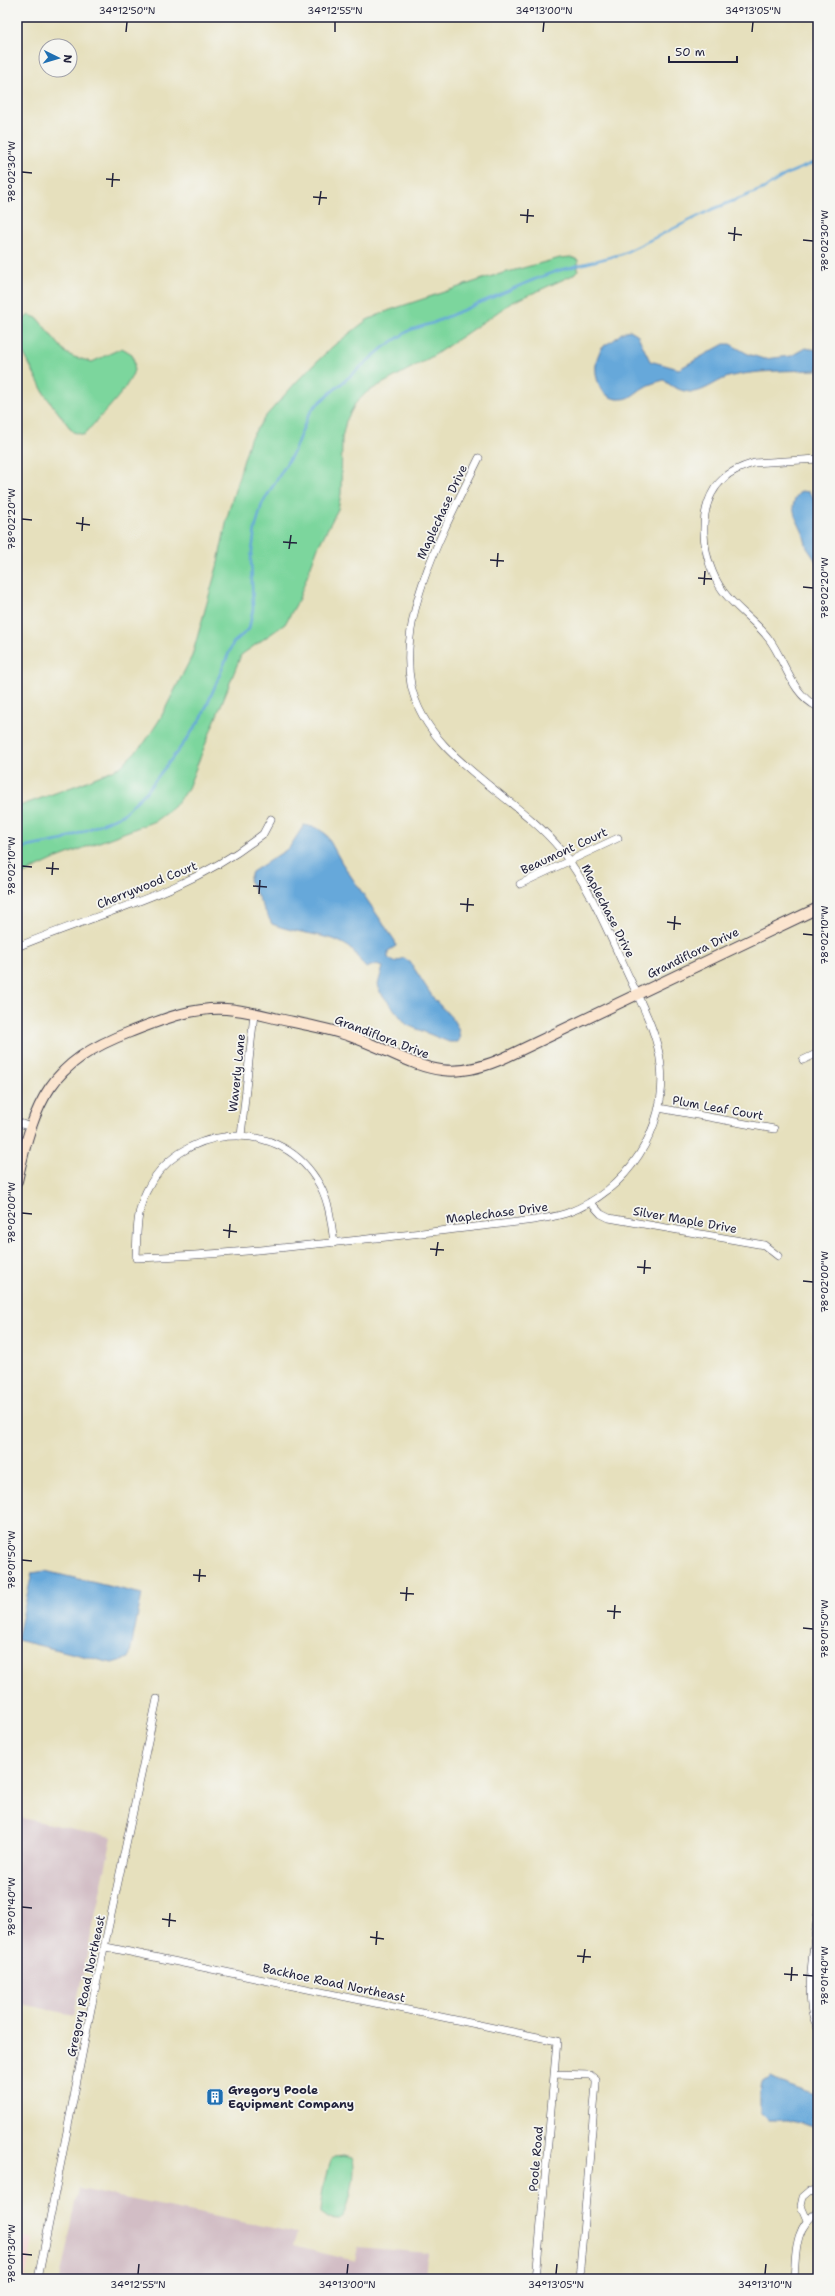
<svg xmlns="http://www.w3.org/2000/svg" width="835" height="2296" font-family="'Shantell Sans',sans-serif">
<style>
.built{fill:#f7cfd0}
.industrial{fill:#d2bdc5}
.green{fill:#7cd69d;stroke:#4f7c6c}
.water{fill:#66a8da;stroke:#44658a}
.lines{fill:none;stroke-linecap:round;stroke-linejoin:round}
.stream{stroke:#66a8da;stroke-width:2.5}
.street-casing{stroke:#3f3e4e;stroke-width:8}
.secondary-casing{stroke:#3f3e4e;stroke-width:12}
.street{stroke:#fff;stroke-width:7}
.secondary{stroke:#fbe5cf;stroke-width:10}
.ticks{fill:none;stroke:#22223b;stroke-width:1.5}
.labels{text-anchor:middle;stroke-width:3.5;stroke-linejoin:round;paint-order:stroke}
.street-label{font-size:12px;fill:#22223b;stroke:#f6f6f2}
.poi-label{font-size:12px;font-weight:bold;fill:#22223b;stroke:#f6f6f2;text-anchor:start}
.neatline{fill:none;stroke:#22223b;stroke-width:1.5}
.ticks-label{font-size:10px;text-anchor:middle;fill:#22223b}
</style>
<rect width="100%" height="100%" fill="#f6f6f2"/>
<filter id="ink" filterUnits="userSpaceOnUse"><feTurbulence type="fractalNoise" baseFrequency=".025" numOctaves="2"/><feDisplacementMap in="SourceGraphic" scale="8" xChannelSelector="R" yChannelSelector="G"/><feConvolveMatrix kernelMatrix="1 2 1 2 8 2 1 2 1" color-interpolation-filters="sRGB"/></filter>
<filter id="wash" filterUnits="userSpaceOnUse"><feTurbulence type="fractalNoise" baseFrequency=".012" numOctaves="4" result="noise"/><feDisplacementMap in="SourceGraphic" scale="16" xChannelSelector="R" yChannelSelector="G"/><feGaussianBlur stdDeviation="0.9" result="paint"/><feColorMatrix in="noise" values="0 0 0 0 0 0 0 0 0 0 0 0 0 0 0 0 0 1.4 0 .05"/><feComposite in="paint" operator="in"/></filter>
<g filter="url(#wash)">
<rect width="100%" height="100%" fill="#e6e0bd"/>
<path class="built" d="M17,2236L33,2239L25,2279H17Z"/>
<path class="industrial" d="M17,1817L112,1837L74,2015L17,2003Z
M79,2189L297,2233L293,2246L355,2261L358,2247L427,2253L425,2279H60Z"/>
<path class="green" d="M571,257L578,260V270L573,275L511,303L433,356L367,392L355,404L346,421L342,438L341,494L338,509L318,547L298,601L285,624L241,655L188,788L174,807L155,821L57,858L17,877V807L80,784L120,767L145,742L160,719L192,656L217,567L229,510L250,439L265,417L298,380L332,347L367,320L390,310L489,277L560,258Z
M29,315L37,318L66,353L74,357L92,362L122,348L132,354C134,360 135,364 134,370C128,391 98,418 84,435L73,432L45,395L20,346L17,335L20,322Z
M344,2156L352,2158C358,2166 349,2216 339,2220L327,2219L320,2214C319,2210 327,2167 329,2164C330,2161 333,2159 335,2157Z"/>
<path class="water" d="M630,330L637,334L650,361L679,369L724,344H730L748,354L764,359L791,356L805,348L818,350V370C789,371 760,370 732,376C719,379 707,390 695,392C684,393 671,387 664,380C657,382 649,384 643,388C636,392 631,399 622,399C596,402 588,362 604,346C607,343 612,342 615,339C621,334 621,332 630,330Z
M801,491L809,492C821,501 818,548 818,564L807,548L803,533L795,516L793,506L795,498Z
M304,825L317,828L326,834L342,863L395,941L396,946L388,951V958L394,962L404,958L410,962L434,999L452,1018L458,1028L460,1038L458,1042H449L407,1025L380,992L378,984L383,967L377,964L366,968C360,962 355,951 349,947C329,933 295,934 272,924L249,880L252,872L289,848Z
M45,1571L142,1594L129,1658L112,1663L17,1640L32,1573Z
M771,2077L794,2088L818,2096V2128L788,2120H768L760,2112V2094L762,2083Z"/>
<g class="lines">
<path class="stream" d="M17,849L63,840L122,815L146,792L187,739L202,717L233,643L249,629L253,609L251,559L255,529L262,504L293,453L308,416L314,407L384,347L410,330L433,323L533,280L557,271L622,254L713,209L763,189L787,174L818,161"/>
</g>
</g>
<g filter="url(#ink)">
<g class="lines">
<defs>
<path id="street" d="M818,459L754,463C744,466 732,470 724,478C694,504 701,561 723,591C736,609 756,621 769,639C786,662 791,694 818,707
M520,884L618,838
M17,947C98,913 184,894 255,840L263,834L271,819
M803,1060L818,1053
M659,1108L774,1129
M17,1122L30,1127
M241,1136L254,1014
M590,1202L601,1214L609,1218L764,1245L778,1256
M334,1243C331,1220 329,1198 316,1179C275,1114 177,1126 146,1192C136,1212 137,1237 136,1258C223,1255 309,1245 395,1236C431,1232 466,1228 501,1224C523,1221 546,1220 567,1213C626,1192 668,1129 661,1066C658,1035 643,1007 630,979C609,935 591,888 561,850C515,793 427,759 411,685C397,611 448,522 479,458
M818,1913C815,1943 802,2005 818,2028
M106,1947L557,2041L536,2279
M554,2074L590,2075L596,2080V2084L579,2279
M807,2220L801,2206L803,2197L810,2191L818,2190
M38,2279L91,2009L157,1699
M794,2279C796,2254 794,2226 818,2212"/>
<path id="secondary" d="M17,1181C34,1101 50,1062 130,1032C161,1020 192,1007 226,1009C244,1010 262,1015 279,1019C303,1024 327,1028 350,1036C413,1058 437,1089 506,1057L818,908"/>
</defs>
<use href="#street" class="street-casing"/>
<use href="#secondary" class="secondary-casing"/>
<use href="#street" class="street"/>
<use href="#secondary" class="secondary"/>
</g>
</g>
<path class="ticks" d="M126,32L127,22M335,32V22M543,32L544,22M752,32L753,22M22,172L32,173M106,179L120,180M112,187L113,173M313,197L327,198M319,205L321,191M520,215L534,216M527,223L528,209M728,233L742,235M803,240L813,241M734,241L735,227M22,519L32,520M76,523L90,525M82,531L83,517M283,542L297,543M289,549L291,535M490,560L504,561M497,567L498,553M698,578L712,579M704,585L705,571M803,587L813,588M22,866L32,867M46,868L59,869M52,875L53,862M253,886L267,887M259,894L260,880M460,904L474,905M467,912L468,898M667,922L681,924M674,930L675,916M803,934L813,935M22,1213L32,1214M223,1230L237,1232M229,1238L230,1224M430,1249L444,1250M436,1256L438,1242M637,1267L651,1268M644,1274L645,1260M803,1281L813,1282M22,1560L32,1561M193,1575L206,1576M199,1582L200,1569M400,1593L414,1594M406,1601L407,1587M607,1611L621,1612M614,1619L615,1605M803,1628L813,1629M22,1907L32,1908M162,1919L176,1921M169,1927L170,1913M370,1937L384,1939M376,1945L377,1931M577,1956L591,1957M583,1963L585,1949M784,1974L798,1975M803,1975L813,1976M791,1981L792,1967M22,2254L32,2255M138,2274L139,2264M347,2274L348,2264M556,2274L557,2264M765,2274L766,2264"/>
<defs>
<symbol id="building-square" viewBox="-11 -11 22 22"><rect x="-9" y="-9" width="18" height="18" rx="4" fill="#1f6fb2" stroke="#f6f6f2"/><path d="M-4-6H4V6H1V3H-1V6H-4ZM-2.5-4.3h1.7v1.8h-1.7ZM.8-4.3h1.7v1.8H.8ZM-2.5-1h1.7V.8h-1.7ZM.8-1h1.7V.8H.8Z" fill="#fff"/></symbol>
</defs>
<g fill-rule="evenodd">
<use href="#building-square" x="205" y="2087" width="20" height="20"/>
</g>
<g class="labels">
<g class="street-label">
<text transform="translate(442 512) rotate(-65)" y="4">Maplechase Drive</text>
<text transform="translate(564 851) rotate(-25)" y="4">Beaumont Court</text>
<text transform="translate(147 885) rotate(-22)" y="4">Cherrywood Court</text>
<text transform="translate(608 911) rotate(63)" y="4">Maplechase Drive</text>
<text transform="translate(693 953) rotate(-26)" y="4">Grandiflora Drive</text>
<text transform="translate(382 1037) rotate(21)" y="4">Grandiflora Drive</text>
<text transform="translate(237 1073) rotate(-84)" y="4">Waverly Lane</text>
<text transform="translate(718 1108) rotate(10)" y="4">Plum Leaf Court</text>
<text transform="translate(497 1213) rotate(-7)" y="4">Maplechase Drive</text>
<text transform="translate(685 1220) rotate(10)" y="4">Silver Maple Drive</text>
<text transform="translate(334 1983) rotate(12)" y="4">Backhoe Road Northeast</text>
<text transform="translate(86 1986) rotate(-78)" y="4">Gregory Road Northeast</text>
<text transform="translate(536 2159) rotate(-85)" y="4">Poole Road</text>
</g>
<g class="poi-label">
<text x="228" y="2094">Gregory Poole<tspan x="228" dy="14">Equipment Company</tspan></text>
</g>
</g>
<rect width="835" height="2296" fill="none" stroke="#f6f6f2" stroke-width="44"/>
<g transform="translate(58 58) rotate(95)"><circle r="19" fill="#f6f6f2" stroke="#a1a1a9"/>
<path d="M0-3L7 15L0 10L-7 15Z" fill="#1f6fb2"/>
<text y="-6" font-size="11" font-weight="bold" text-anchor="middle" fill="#22223b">N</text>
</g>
<path d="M669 56v6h68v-6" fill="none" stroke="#22223b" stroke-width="2"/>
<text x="675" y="56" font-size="12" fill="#22223b" stroke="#f6f6f2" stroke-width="3" paint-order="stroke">50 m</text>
<rect x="22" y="22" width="791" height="2252" class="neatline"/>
<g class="ticks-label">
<text x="127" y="14">34°12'50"N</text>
<text x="335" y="14">34°12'55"N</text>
<text x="544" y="14">34°13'00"N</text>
<text x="753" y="14">34°13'05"N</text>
<text transform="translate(11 172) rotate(-90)" y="4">78°02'30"W</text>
<text transform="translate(824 241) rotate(-90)" y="4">78°02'30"W</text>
<text transform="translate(11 519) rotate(-90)" y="4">78°02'20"W</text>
<text transform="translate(824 588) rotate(-90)" y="4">78°02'20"W</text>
<text transform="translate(11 866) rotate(-90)" y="4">78°02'10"W</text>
<text transform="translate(824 935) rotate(-90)" y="4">78°02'10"W</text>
<text transform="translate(11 1213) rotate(-90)" y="4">78°02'00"W</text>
<text transform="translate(824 1282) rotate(-90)" y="4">78°02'00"W</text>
<text transform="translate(11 1560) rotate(-90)" y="4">78°01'50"W</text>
<text transform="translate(824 1629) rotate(-90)" y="4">78°01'50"W</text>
<text transform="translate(11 1907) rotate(-90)" y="4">78°01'40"W</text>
<text transform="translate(824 1976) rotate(-90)" y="4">78°01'40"W</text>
<text transform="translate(11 2254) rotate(-90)" y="4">78°01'30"W</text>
<text x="138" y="2288">34°12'55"N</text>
<text x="347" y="2288">34°13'00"N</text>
<text x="556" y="2288">34°13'05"N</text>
<text x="765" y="2288">34°13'10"N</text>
</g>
</svg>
